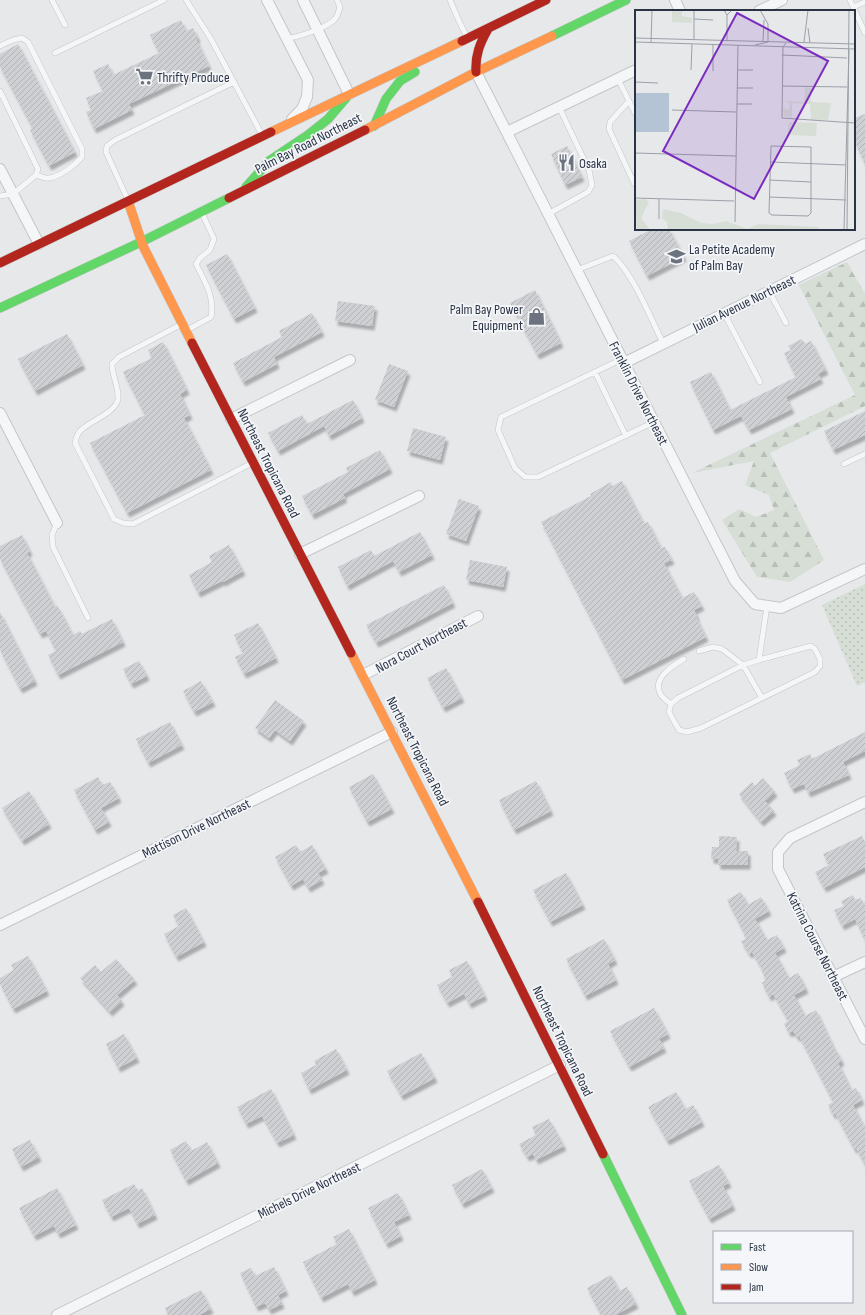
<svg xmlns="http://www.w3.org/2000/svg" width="865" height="1315" font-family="'Sofia Sans Condensed',sans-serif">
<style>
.grass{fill:url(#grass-dots)}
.forest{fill:url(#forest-firs)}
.building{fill:url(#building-hatch);filter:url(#shadow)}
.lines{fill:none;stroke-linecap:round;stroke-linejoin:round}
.lane-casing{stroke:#c4c6c8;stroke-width:6}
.street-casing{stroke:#c4c6c8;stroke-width:12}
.fast-casing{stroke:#c4c6c8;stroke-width:10}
.slow-casing{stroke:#c4c6c8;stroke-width:10}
.jam-casing{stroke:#c4c6c8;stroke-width:10}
.lane{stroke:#f5f6f7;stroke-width:5}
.street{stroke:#f5f6f7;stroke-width:10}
.fast{stroke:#63d668;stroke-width:9}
.slow{stroke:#ff974d;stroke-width:9}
.jam{stroke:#b3261e;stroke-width:9}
.labels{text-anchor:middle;stroke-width:3.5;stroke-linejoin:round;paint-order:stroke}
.poi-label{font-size:14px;fill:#2b3445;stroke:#f4f6f9;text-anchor:start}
.street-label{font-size:14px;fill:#2b3445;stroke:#f4f6f9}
.inset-road{fill:none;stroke:#9ba0a8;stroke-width:1}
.view{fill:#7b2cbf;fill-opacity:0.15;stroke:#7b2cbf;stroke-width:2}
.inset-edge{fill:none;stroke:#2b3445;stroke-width:2}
</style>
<defs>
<pattern id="grass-dots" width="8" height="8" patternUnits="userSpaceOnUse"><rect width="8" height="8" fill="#d6ded6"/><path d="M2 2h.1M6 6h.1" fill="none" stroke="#b8bfb9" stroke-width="1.8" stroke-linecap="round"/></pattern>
<pattern id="forest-firs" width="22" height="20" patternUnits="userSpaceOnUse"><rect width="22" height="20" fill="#d6ded6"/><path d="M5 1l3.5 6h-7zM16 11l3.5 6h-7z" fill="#b8bfb9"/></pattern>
<pattern id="building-hatch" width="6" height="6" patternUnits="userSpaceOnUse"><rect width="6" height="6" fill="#ced0d3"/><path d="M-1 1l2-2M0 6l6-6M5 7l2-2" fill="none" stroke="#b1b3b6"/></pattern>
<filter id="shadow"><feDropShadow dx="2.5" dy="4.5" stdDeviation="1" flood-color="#0004"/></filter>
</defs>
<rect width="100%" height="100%" fill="#e6e8ea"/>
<path class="grass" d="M865,584V682L857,686L822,605Z"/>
<path class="forest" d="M847,262L865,294V406L770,453L824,560L790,582L757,577L722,520L739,509L756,517L774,510L769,495L745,485L754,461L692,473L855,395L799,285Z"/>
<path class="building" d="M181,20L186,31L193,28L198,38L196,39L209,66L129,104L132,110L94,129L86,112L91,110L86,98L103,91L93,71L108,64L113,75L159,53L150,35Z
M18,44L75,152L49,166L30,130L33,129L0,67V54Z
M865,114V164L854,140V118Z
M567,146L582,177L565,185L551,154Z
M652,229H669L684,257L647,276L629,241Z
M227,254L255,308L234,319L206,265Z
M535,290L561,343L537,355L510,303Z
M338,301L375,306L372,326L335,321Z
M312,313L322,332L274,357L277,364L243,382L233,363L282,337L279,331Z
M67,334L83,365L35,391L18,359Z
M802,339L805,344L811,341L826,370L818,374L821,379L786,397L792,409L749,430L741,416L713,430L690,382L711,372L730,410L796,377L784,353L791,350L788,346Z
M163,342L187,390L180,394L190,415L184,418L211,470L127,513L90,443L145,415L123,372L152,358L148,350Z
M389,364L408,371L394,407L375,400Z
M353,400L362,418L329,436L324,426L278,451L268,433L302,415L307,424Z
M865,411V435L833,450L824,431Z
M413,428L446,437L440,460L407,451Z
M380,450L390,469L343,494L345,498L312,515L302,496L348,472L346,468Z
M622,481L644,524L648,522L661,548L665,547L672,560L664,563L682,598L694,592L702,606L694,610L697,616L696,617L706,637L622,680L541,522L591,496L590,494L611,482L612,486Z
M459,499L479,506L466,541L446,534Z
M420,532L432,555L399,572L393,561L347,586L338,567L371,550L374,556Z
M22,535L30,551L27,553L55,607L57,605L73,635L80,631L82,634L112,619L123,642L58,675L48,655L56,651L46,631L40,634L0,559V546Z
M229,545L243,571L223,582L222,581L198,593L189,575L212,562L209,556Z
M470,560L507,567L503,587L466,580Z
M444,585L453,603L376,643L366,625Z
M0,612L35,681L20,689L0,650Z
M258,623L276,658L244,674L235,657L243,653L234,635Z
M139,661L147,676L131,684L123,669Z
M446,668L462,698L443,708L427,678Z
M201,681L213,702L194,712L183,691Z
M275,700L304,721L290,741L275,730L269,738L255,728Z
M170,722L182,745L148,763L136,739Z
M865,732V751L843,762L849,775L808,793L804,784L792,789L784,773L800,765L797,760L810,754L812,759Z
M373,774L392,809L367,822L349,787Z
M98,777L102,785L110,782L119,798L101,808L109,822L95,830L74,790Z
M763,778L775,792L765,801L774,811L761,822L739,794L752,782L755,786Z
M536,781L551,811L514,830L499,800Z
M29,791L49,824L22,841L2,808Z
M719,836L737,837L736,851H748V865H718V859H711L712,847H719Z
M862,836L865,842V867L824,888L815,872L829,865L823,854Z
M296,845L300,852L312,845L326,869L318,873L322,880L308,888L303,879L291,886L275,857Z
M566,873L583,905L550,922L533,890Z
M741,892L748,905L761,897L769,911L755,919L767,940L777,935L784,948L775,953L789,978L798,973L806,989L794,995L805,1016L816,1010L835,1050H836L842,1061L838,1063L852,1091L856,1088L862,1100L853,1105L865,1128V1165L856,1148L854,1149L835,1113L833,1115L828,1105L833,1102L799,1036L797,1037L793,1031L789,1033L784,1024L788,1021L776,999L773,994L769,997L762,983L766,980L762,972L763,971L752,952L749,954L741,941L746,939L744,936L745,935L727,900Z
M853,895L855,900L861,898L865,906V940L855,919L842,926L834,910L844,906L841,901Z
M186,908L204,942L176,957L164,934L179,926L173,915Z
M604,939L615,960L608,964L616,980L585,996L566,959Z
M28,956L47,991L13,1009L0,984V978L14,970L11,965Z
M116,959L135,980L117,995L122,1001L110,1012L80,978L95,965L101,972Z
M467,961L485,996L469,1004L464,994L447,1003L437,985L452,977L449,970Z
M654,1008L668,1034L659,1039L664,1048L629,1067L610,1031Z
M124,1034L137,1058L118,1068L106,1044Z
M336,1049L347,1070L309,1090L301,1073L316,1065L314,1061Z
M421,1053L435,1078L401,1096L387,1071Z
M271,1089L294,1135L277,1143L262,1116L246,1124L237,1107Z
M676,1092L685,1109L693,1105L702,1122L667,1141L648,1107Z
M549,1119L564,1146L536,1160L533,1154L527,1157L519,1144L536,1135L532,1127Z
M30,1140L39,1157L21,1167L12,1149Z
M186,1141L191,1151L207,1142L218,1163L186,1181L170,1150Z
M719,1165L729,1183L723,1186L733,1206L709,1219L689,1181Z
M482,1169L492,1188L462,1204L452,1185Z
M134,1184L138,1191L142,1188L155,1215L137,1224L129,1208L111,1217L102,1200Z
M57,1188L76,1225L58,1234L54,1226L34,1236L19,1208Z
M398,1193L409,1215L394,1222L401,1236L386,1244L368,1208Z
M349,1229L375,1280L352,1292L348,1284L321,1298L303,1262L337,1244L333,1237Z
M274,1267L286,1291L278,1295L282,1304L269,1310L265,1303L256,1307L240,1273L251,1268L255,1276Z
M611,1275L619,1291L627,1287L636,1304L615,1315H601L587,1288Z
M201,1290L211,1309L199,1315H168L165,1308Z"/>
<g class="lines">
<defs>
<path id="lane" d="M52,0L65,25
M186,0L211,39L262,135
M450,0L459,21L467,37
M850,0L865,33
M853,7L865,2
M286,38C298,38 328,27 335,19C338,15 339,11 340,7L337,0
M0,46L13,40L22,38L28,42L82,149V157C75,165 60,177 49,178C45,179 40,176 36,175
M55,53L164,0
M618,79L636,115
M0,91L38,169L36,175L13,194L0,196
M629,101L610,122L609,129L634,183L636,185
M128,200L106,152L107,146L115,140L234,82
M548,214L588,192L592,185L589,170L559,107
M577,270L613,256C633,273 651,319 663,343
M769,291L786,323
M724,313L760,382
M182,324L119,357L112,364C112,376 119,387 118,399C116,413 89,421 80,431C77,434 76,439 75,443L114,519L123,523L133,524L252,463
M187,330L211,317C215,297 205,282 196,264L200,258L210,250L214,239L202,213
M622,359L501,417L498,430L515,468L525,477H538L654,422
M595,372L626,436
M844,464L865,454
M57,523L52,535L53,547L88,618
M699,651L713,647L722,649L743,665L762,698
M759,660L811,646L815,649L820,659V666L815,672L701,728L687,732L679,730L669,712L671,704L678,698L743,665L759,660L767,606
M671,704C667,701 663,698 661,695C651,679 672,666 684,659"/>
<path id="street" d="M267,0L308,80L307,97L302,109L292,119
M303,0L349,94
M675,0L680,11
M759,11L782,0
M476,72L735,581L755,604L781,608L865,569
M507,132L636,70
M0,169L39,244
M624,363L865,244
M0,413L57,523
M231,419L350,360
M300,554L419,496
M363,675L478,616
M865,802L790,838L778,852V869L865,1039
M0,925L392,732
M833,977L865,962
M57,1315L560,1065"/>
<path id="fast" d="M552,36L626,0
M374,126L386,99L400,81L415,72
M246,187L269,161L308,135L328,119L346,98
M0,308L141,242L229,198
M603,1154L682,1315"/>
<path id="slow" d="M365,130L476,72L552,36
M271,132L462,41
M128,201L143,246L192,343
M351,653L478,902"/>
<path id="jam" d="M462,41L546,0
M476,72C475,55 480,43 488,29
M229,198L365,130
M0,263L271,132
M192,343L351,653
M478,902L603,1154"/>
</defs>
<use href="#lane" class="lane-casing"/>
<use href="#street" class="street-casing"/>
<use href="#fast" class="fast-casing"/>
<use href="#slow" class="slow-casing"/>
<use href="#jam" class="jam-casing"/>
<use href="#lane" class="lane"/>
<use href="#street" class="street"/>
<use href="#fast" class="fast"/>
<use href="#slow" class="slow"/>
<use href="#jam" class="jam"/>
</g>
<defs>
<symbol id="supermarket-bare" viewBox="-9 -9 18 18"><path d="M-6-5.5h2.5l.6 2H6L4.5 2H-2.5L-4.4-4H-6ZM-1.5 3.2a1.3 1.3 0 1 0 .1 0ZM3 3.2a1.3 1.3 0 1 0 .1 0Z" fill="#6c737f" stroke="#f4f6f9" stroke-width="2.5" paint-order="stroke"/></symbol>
<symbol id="restaurant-bare" viewBox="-9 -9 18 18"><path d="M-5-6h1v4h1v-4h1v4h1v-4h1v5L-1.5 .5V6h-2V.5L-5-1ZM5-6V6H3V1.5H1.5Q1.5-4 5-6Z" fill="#6c737f" stroke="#f4f6f9" stroke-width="2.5" paint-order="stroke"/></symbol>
<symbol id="school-bare" viewBox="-9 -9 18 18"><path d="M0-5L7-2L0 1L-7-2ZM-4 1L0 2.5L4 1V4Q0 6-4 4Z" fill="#6c737f" stroke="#f4f6f9" stroke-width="2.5" paint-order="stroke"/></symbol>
<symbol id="shop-bare" viewBox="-9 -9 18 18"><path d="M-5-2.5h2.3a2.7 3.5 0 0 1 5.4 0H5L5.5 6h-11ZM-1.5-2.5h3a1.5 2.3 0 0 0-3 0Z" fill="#6c737f" stroke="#f4f6f9" stroke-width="2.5" paint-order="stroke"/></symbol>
</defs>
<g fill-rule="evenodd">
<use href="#supermarket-bare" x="132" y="64" width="25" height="25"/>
<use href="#restaurant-bare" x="554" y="150" width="25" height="25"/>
<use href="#school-bare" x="664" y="244" width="25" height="25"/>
<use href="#shop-bare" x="524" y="304" width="25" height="25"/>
</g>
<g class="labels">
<g class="poi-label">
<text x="157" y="82">Thrifty Produce</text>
<text x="579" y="168">Osaka</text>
<text x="689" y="254">La Petite Academy<tspan x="689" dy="16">of Palm Bay</tspan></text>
<text x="523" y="314" text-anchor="end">Palm Bay Power<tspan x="523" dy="16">Equipment</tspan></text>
</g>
<g class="street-label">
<text transform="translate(308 143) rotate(-27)" y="5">Palm Bay Road Northeast</text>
<text transform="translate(744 303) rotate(-26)" y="5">Julian Avenue Northeast</text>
<text transform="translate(639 393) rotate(63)" y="5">Franklin Drive Northeast</text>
<text transform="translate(269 463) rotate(63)" y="5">Northeast Tropicana Road</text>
<text transform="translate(421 645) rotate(-28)" y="5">Nora Court Northeast</text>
<text transform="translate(418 751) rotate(63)" y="5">Northeast Tropicana Road</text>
<text transform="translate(196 828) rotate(-26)" y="5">Mattison Drive Northeast</text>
<text transform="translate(818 946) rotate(63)" y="5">Katrina Course Northeast</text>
<text transform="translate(563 1041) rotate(64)" y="5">Northeast Tropicana Road</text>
<text transform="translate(309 1190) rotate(-26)" y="5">Michels Drive Northeast</text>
</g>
</g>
<g transform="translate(635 10)">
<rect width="220" height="220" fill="#e6e8ea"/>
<path d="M154,112L182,113L181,126L157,125L153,123Z" fill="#d6ded6"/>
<path d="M47,0V6L57,8V13L37,12V0ZM170,77L176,78V92L196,93L193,110H176L175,94L157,93V108L149,106L148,98L154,100L155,93L148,91L169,92ZM28,199L46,203L66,213L78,214L91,211L112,219L124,214L183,217L185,220H33L32,212L27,208Z" fill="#d6ded6"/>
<path d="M10,189L14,192L6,208L15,220H2L0,190Z" fill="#d6ded6"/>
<path d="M0,83H34V122H0Z" fill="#b4c4d5"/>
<path class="inset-road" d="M89,0L92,5L97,0M59,9L78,10M173,18L175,33M0,28L220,34M59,29V0M92,31V5M128,31L129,10M0,32L220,39M169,32L173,0M16,33L17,0M151,33L148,37L147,108L220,113M120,35L133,32V14L125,0M147,45L212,48M56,60L57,34M102,60H118M78,61V35M0,72L23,73M147,76L212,77M102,78H118M102,94H117M37,100L101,102M136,136L176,137V203L173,206L137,205L134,203ZM0,143L101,146M135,152L211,155M134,170L176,172M134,187L211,190M0,188L99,191M24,189V209M100,212L103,35M209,220L214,40M212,220L214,0"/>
<path class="view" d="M102,3L193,51L119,189L28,141Z"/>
<rect width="220" height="220" class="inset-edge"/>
</g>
<rect x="713" y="1231" width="140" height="72" fill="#f4f6f9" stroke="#a4a8b1"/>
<rect x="721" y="1244" width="20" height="6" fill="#63d668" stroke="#a4a8b1"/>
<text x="749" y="1251" font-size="12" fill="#2b3445">Fast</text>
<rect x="721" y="1264" width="20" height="6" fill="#ff974d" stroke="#a4a8b1"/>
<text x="749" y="1271" font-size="12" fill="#2b3445">Slow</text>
<rect x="721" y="1284" width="20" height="6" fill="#b3261e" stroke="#a4a8b1"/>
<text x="749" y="1291" font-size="12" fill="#2b3445">Jam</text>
</svg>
